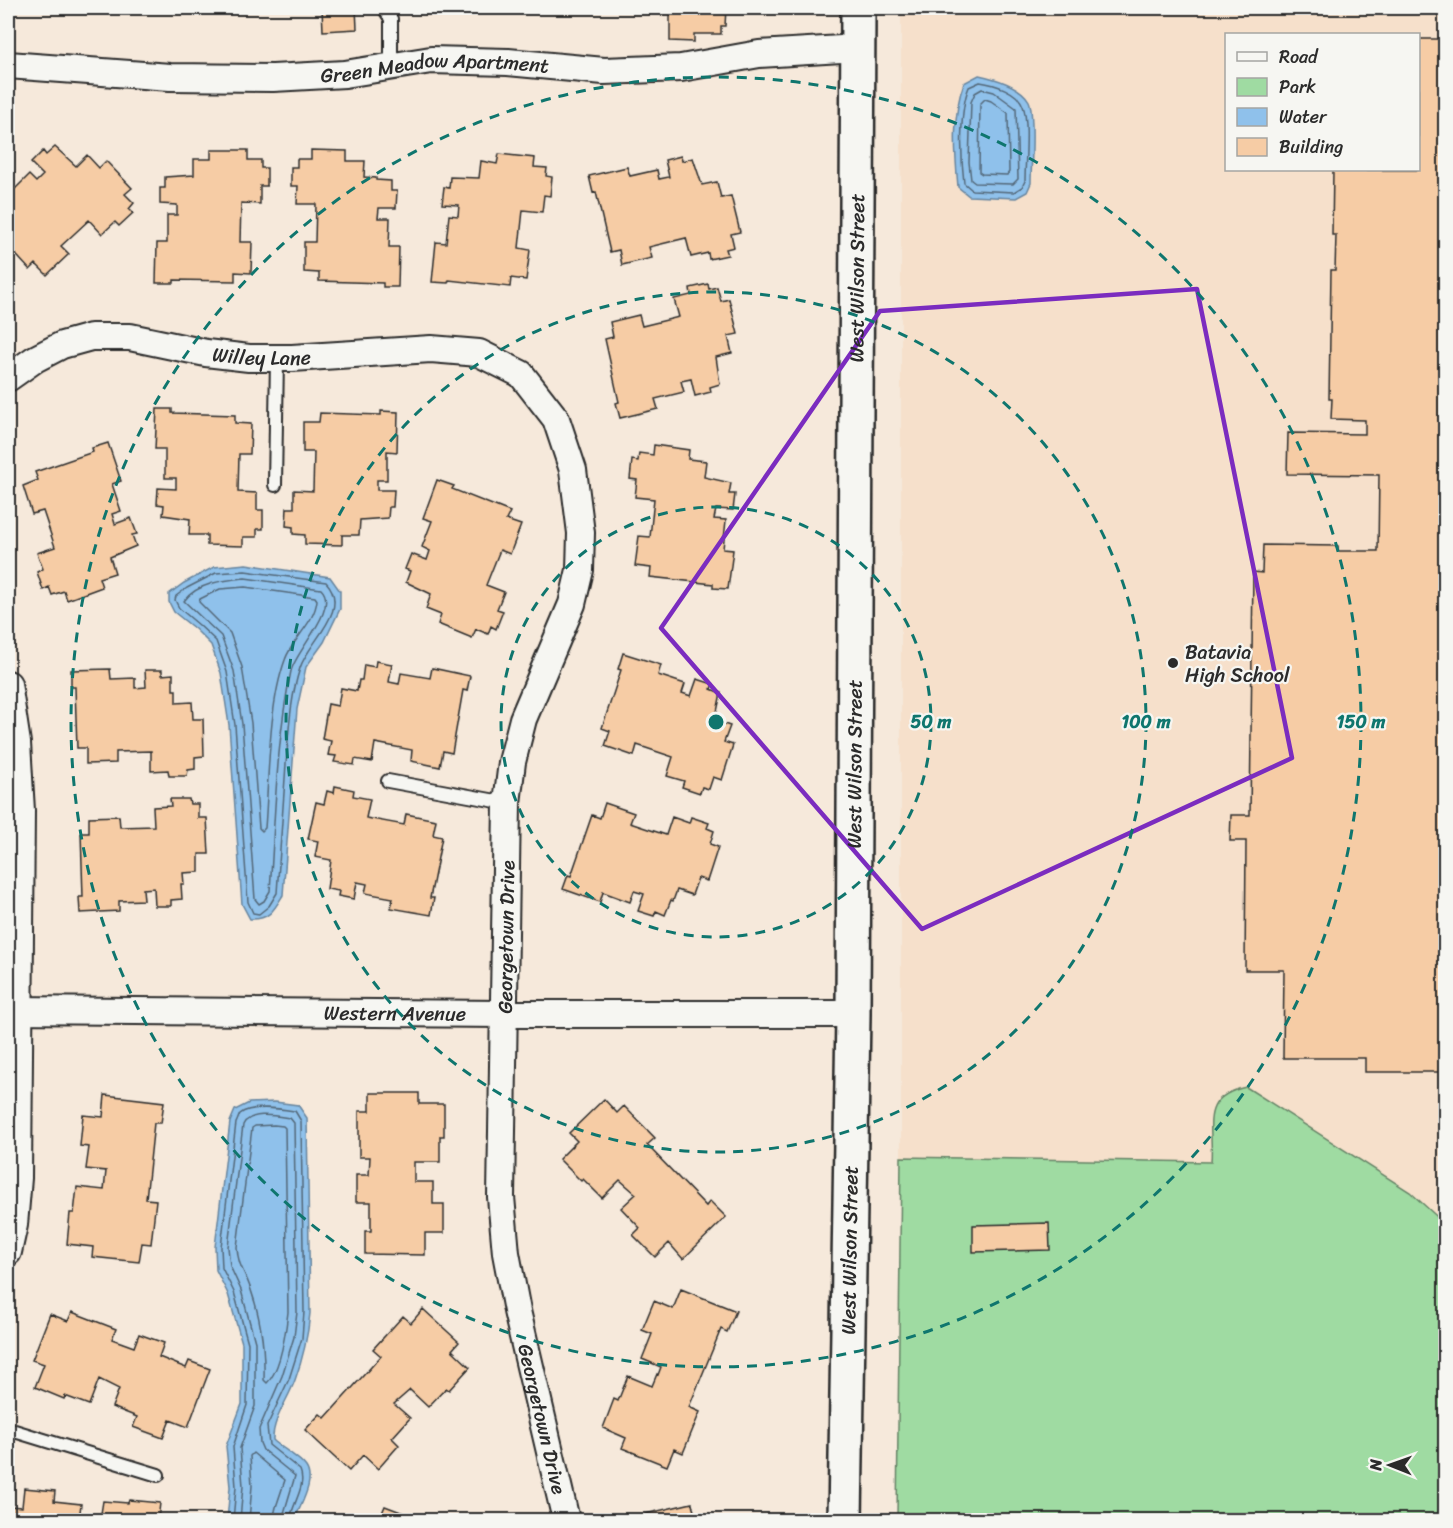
<svg xmlns="http://www.w3.org/2000/svg" width="1453" height="1528" font-family="Sriracha,sans-serif">
<style>
.built{fill:#f6e0cb;fill-rule:evenodd}
.green{fill:#9fdba2;stroke:#658366;stroke-width:1.5}
.water{fill:#8fc1eb;stroke:#67859e;stroke-width:1.5}
.lines{fill:none;stroke-linecap:round;stroke-linejoin:round}
.shore{stroke:#536778;stroke-width:1.5}
.building{fill:#f6cca5;stroke:#2b2b2b;stroke-width:1.5}
.lane-casing{stroke:#2b2b2b;stroke-width:16}
.street-casing{stroke:#2b2b2b;stroke-width:30}
.secondary-casing{stroke:#2b2b2b;stroke-width:38}
.lane{stroke:#f6f6f2;stroke-width:12}
.street{stroke:#f6f6f2;stroke-width:26}
.secondary{stroke:#f6f6f2;stroke-width:33}
.marked{fill:none;stroke:#7b2cbf;stroke-width:4.5;stroke-linejoin:round}
.ring{fill:none;stroke:#0f766e;stroke-width:3;stroke-dasharray:10 8}
.poi-dot{fill:#2b2b2b;stroke:#f6f6f2;stroke-width:2}
.labels{text-anchor:middle;stroke-width:4.5;stroke-linejoin:round;paint-order:stroke}
.street-label{font-size:20px;fill:#2b2b2b;stroke:#f6f6f2}
.poi-label{font-size:20px;fill:#2b2b2b;stroke:#f6f6f2;text-anchor:start}
.centre{fill:#0f766e;stroke:#f6f6f2;stroke-width:3}
.ring-label{font-size:18px;text-anchor:middle;font-weight:bold;fill:#0f766e;stroke:#f6f6f2;stroke-width:4.5;stroke-linejoin:round;paint-order:stroke}
</style>
<rect width="100%" height="100%" fill="#f6e9db"/>
<filter id="ink" filterUnits="userSpaceOnUse"><feTurbulence type="fractalNoise" baseFrequency=".0167" numOctaves="2"/><feDisplacementMap in="SourceGraphic" scale="12" xChannelSelector="R" yChannelSelector="G"/><feConvolveMatrix kernelMatrix="1 2 1 2 8 2 1 2 1" color-interpolation-filters="sRGB"/></filter>
<g filter="url(#ink)">
<path class="built" d="M901,8H1445V1520H897L901,1157ZM1226,34H1418V170H1226Z"/>
<path class="green" d="M1246,1087L1410,1192L1445,1224V1520H897L901,1157L1211,1162C1214,1125 1198,1098 1246,1087Z"/>
<path class="water" d="M979,75C994,78 1021,86 1029,101C1035,114 1031,166 1031,183L1027,192L1016,198L969,196L958,187C955,154 952,114 964,83Z
M246,564L330,577L340,591V609L324,642L306,667L297,709L283,895C274,910 269,920 250,919L242,904L229,725L221,673L211,645L195,629L174,612L169,602V594L184,583L214,567Z
M275,1102L298,1105L307,1118L310,1313C308,1336 303,1358 295,1380C288,1400 272,1420 273,1440C281,1448 300,1458 306,1467C316,1482 299,1506 295,1520H227L230,1487L226,1446L242,1404V1343L228,1294L216,1270L215,1247L230,1122L235,1110L249,1103Z"/>
<g class="lines">
<path class="shore" d="M980,82C994,84 1018,91 1023,106C1029,121 1025,163 1025,181L1022,187L1014,192L972,190L964,183C961,158 959,111 969,87Z
M982,89L994,92L1016,108L1018,179L1013,184L975,183L971,180L969,162L971,102L975,93Z
M985,99L991,101L1008,113L1009,172L1007,175L982,174L979,172L980,104Z
M245,571L326,582C352,610 308,642 300,668C290,699 289,731 286,764C283,807 280,850 277,893L269,906L259,914L253,913L248,902L235,725L227,672L216,641L199,625L179,608L175,600L176,596L187,588L216,573Z
M245,578L321,589C340,608 296,650 291,671C276,742 275,817 270,891L264,901L259,904L255,899L242,724L234,671L221,636L184,601C197,583 224,580 245,578Z
M245,587L315,597L317,600C315,623 292,639 285,660C268,707 269,778 265,828L262,831L259,828L251,723L242,667L230,633L199,602L200,599L220,589Z
M274,1125L283,1126L285,1128L288,1312C286,1330 281,1370 267,1383L264,1380C265,1347 261,1318 250,1287C244,1270 238,1266 237,1247L252,1128L255,1126Z
M233,1520L236,1487L233,1447L247,1405L248,1343L234,1292L222,1268L221,1247L236,1123C237,1122 239,1115 240,1114C251,1104 282,1109 295,1111L301,1121L304,1312L302,1338L289,1379L267,1426L269,1445L300,1470C307,1486 292,1504 290,1520
M240,1520L243,1486L240,1448L255,1406V1342L241,1290L230,1266L228,1247L243,1125C250,1110 277,1116 290,1118L294,1123L297,1312L294,1337L282,1376L259,1429L260,1443L263,1450L295,1476L282,1520
M249,1520L252,1486L250,1456L253,1453L285,1480L276,1507L273,1520"/>
</g>
<path class="building" d="M322,8H356L357,29L323,31Z
M670,8H726L725,26H721V34H694V42L670,41Z
M1418,39H1446V1072H1365V1058H1283L1284,970H1245L1246,841H1230L1231,815H1250L1253,572L1262,573L1263,545L1338,546V551H1378L1379,475L1287,474L1288,433L1365,434V420L1331,419L1332,399H1329L1331,270H1335L1336,235H1332L1333,170H1418Z
M55,147L76,166L87,155L99,168L106,161L132,188L125,194L134,203L129,209L133,213L119,226L115,222L102,234L89,220L61,246L69,254L47,275L36,264L30,270L8,246V194L9,195L29,175L36,182L43,175L31,163L43,151L46,155Z
M211,150H248V160H261V168H267V186H260V204L241,203L240,242H252L251,273L235,272V281L174,280V283H156L157,243H167V215H177V205L160,204V188H165V177L194,175V159H211Z
M311,150L347,151V161H365L364,177L376,178V180L391,181V191H397L396,208H379L378,218H390L389,247H399L398,287H383V283L319,281V273L304,272V242H315L316,204H297L298,186H291V167H297V159H311Z
M499,154L535,158L534,167L547,168L546,176L552,177L550,196L544,195L542,212L523,210L519,248L530,250L526,280L511,278L510,287L449,280L448,283L432,282L436,242L446,243L449,215L458,216L459,205L442,204L444,187L449,188L450,177L479,178L481,161L497,164Z
M681,156L682,161L693,158L702,185L717,182L721,198L731,196L740,232L731,234L734,247L726,249L728,255L709,259L708,253L691,257L686,238L649,247L652,258L622,265L619,250L610,252L596,192L593,193L589,176L627,167L630,176L657,170L659,179L669,177L665,160Z
M708,284L709,289L717,287L721,301L729,299L738,334L728,336L732,353L716,357L720,384L710,387L711,392L695,396L691,379L681,381L684,392L655,399L658,409L620,418L616,403L619,402L605,339L613,337L610,322L639,315L642,326L679,317L674,299L691,295L690,288Z
M157,409H172V413L235,415V423L251,424L250,454H239L238,492L257,493V510H263V529H257V537H243V546L207,545V535H189L190,519L163,515L164,505L157,504L158,488L176,489V478H165V449H155Z
M381,411L398,412L397,452L387,451V480H377V490H394L393,507H389L388,518L360,520L359,535H342V545L305,544V535L293,534V527L286,526L287,508H294V490L313,491L314,452H303V422H319L320,413L381,415Z
M108,443L121,481L112,484L121,511L112,514L115,524L131,518L137,534L132,535L136,546L110,557L115,573L99,578L102,587L67,600L64,591L52,595L49,587L43,590L37,572L43,569L37,553L55,547L43,511L32,514L23,486L38,480L35,472L93,452L92,448Z
M654,445L689,450L688,459L706,461L704,477L731,483L729,494H735L733,510L716,509L714,519L726,520L723,549L733,550L728,589L713,588V584L650,577L651,568L635,566L639,536L650,537L654,499L635,497L637,480L630,479L632,460L638,461L639,453L653,455Z
M437,480L454,486L452,489L510,512L506,520L521,525L510,554L500,550L486,585L504,592L497,609L503,611L496,629L491,626L488,634L476,629L472,638L438,624L441,615L426,609L431,594L406,582L410,571L405,569L411,554L427,560L430,551L422,547L432,521L423,518Z
M623,653L661,665L658,675L685,684L682,693L691,696L697,679L713,684L711,689L721,693L715,721L730,726L724,742L733,745L722,780L713,777L709,789L702,787L700,793L682,787L684,781L667,776L673,757L637,745L634,756L605,746L610,731L602,728L621,670L618,669Z
M376,661L392,664L389,682L399,684L401,673L430,678L432,668L470,676L467,691L463,690L452,753L443,751L440,767L411,761L412,750L375,743L372,762L355,759L354,765L334,762L336,756L328,755L331,741L322,739L328,704L338,706L341,688L357,691L359,680H362L364,665L375,667Z
M110,669L111,679L135,678V688L146,687L145,670H162V675L173,674V690H176V703L192,702L193,719H203L204,756L195,757V769L188,770L187,776H169L168,770L151,771V751L116,752V763L86,764V748H77L75,687H71V670Z
M335,786L354,790L353,796L370,799L366,818L404,825L406,814L436,820L433,835L442,837L430,898H434L431,915L391,908L393,898L365,893L367,884L357,882L354,899L338,896L339,891L327,889L331,860L315,857L318,841L308,839L316,802L324,804L327,791L334,793Z
M170,799H189L190,804H198V818H207L209,854H199V872L183,873L184,884H181L182,899L171,900V906H155L154,888L143,889L144,900L119,901V911L80,913L79,897H83L81,833H89V817L119,816L120,827L154,826L153,807L171,806Z
M605,803L634,813L630,823L666,835L672,817L689,823L691,817L709,823L707,828L714,831L710,844L718,847L707,881L698,878L692,895L677,890L673,901L671,900L665,915L656,911L654,916L638,911L644,894L634,891L630,902L603,892L600,902L563,889L568,875L571,876L592,815L600,818Z
M370,1093H419V1104H444V1136H440V1162H414V1182H433V1204H444V1233H425V1255L365,1254V1231H371V1202H356V1175H369L370,1157H359V1111H370Z
M105,1095L164,1102L161,1123H154L146,1199L156,1200L151,1244L142,1243L139,1262L92,1257L93,1247L67,1244L70,1213H74L77,1187L104,1190L106,1171L86,1169L89,1147L80,1146L83,1115L103,1117Z
M604,1099L617,1113L624,1106L655,1138L647,1145L706,1206L710,1201L726,1217L683,1259L669,1243L655,1257L633,1235L640,1228L621,1208L636,1194L620,1180L602,1198L583,1179L581,1181L559,1159L577,1141L569,1133Z
M1049,1223L1050,1250L973,1252V1225Z
M681,1289L736,1311L727,1332L721,1329L689,1407L700,1412L683,1453L674,1449L667,1466L622,1448L626,1438L603,1428L614,1399L618,1401L628,1376L652,1386L657,1374L658,1375L661,1367L642,1359L652,1334L642,1330L654,1301L673,1309Z
M423,1309L459,1342L452,1350L470,1367L449,1390L446,1388L428,1407L410,1390L394,1404L410,1418L392,1438L399,1445L378,1469L363,1455L349,1471L305,1430L320,1414L325,1418L381,1356L373,1349L403,1316L411,1323Z
M72,1312L116,1329L112,1339L134,1347L139,1334L164,1343L159,1357L186,1368L189,1361L210,1369L188,1427L170,1420L163,1438L133,1427L137,1417L112,1407L119,1389L99,1379L89,1405L65,1396L64,1399L35,1387L44,1364L32,1360L50,1314L68,1321Z
M24,1488L55,1491L54,1501L81,1504L79,1520H8V1506L22,1507Z
M129,1500L160,1503L158,1520H100L103,1501L128,1503Z
M692,1503L696,1520H646L645,1514Z
M385,1506L414,1517L413,1520H379Z"/>
<g class="lines">
<defs>
<path id="lane" d="M384,8L391,19V66
M275,485L277,358
M388,781L507,803
M8,1429L158,1475"/>
<g id="street">
<path id="s1" d="M8,65L170,77L273,78L345,74L431,60L508,62L604,71L681,68L759,54L858,48"/>
<path id="s2" d="M8,378L35,359L62,345L91,337H130L206,353L249,358H292L431,349L479,353L521,374L556,419L573,470L581,533L580,570L572,604L523,719L512,762L507,803L501,1197L506,1253L517,1311L566,1520"/>
<path d="M8,684L17,743L21,811L18,1178L14,1225L8,1252"/>
<path id="s3" d="M8,1010L505,1014H853"/>
</g>
<g id="secondary">
<path id="s4" d="M845,1520L853,1014L858,8"/>
</g>
</defs>
<use href="#lane" class="lane-casing"/>
<use href="#street" class="street-casing"/>
<use href="#secondary" class="secondary-casing"/>
<use href="#lane" class="lane"/>
<use href="#street" class="street"/>
<use href="#secondary" class="secondary"/>
</g>
</g>
<path class="marked" d="M1197,289L1292,758L922,929L661,628L880,311Z"/>
<g class="ring">
<circle cx="716" cy="722" r="215"/>
<circle cx="716" cy="722" r="430"/>
<circle cx="716" cy="722" r="645"/>
</g>
<circle class="poi-dot" cx="1173" cy="663" r="6"/>
<g class="labels">
<g class="street-label">
<text dy="7" stroke="none"><textPath href="#s1" startOffset="428">Green Meadow Apartment</textPath></text>
<text dy="7" stroke="none"><textPath href="#s4" startOffset="1242">West Wilson Street</textPath></text>
<text dy="7" stroke="none"><textPath href="#s2" startOffset="266">Willey Lane</textPath></text>
<text dy="7" stroke="none"><textPath href="#s4" startOffset="756">West Wilson Street</textPath></text>
<text transform="translate(506 937) rotate(-89)" y="7">Georgetown Drive</text>
<text dy="7" stroke="none"><textPath href="#s3" startOffset="387">Western Avenue</textPath></text>
<text dy="7" stroke="none"><textPath href="#s4" startOffset="270">West Wilson Street</textPath></text>
<text dy="7" stroke="none"><textPath href="#s2" startOffset="1608">Georgetown Drive</textPath></text>
</g>
<g class="poi-label">
<text x="1185" y="659">Batavia<tspan x="1185" dy="23">High School</tspan></text>
</g>
</g>
<circle cx="716" cy="722" r="9" class="centre"/>
<g class="ring-label">
<text x="931" y="728">50 m</text>
<text x="1146" y="728">100 m</text>
<text x="1361" y="728">150 m</text>
</g>
<rect width="1453" height="1528" fill="none" stroke="#f6f6f2" stroke-width="30"/>
<rect x="15" y="15" width="1423" height="1498" fill="none" stroke="#2b2b2b" stroke-width="2" filter="url(#ink)"/>
<rect x="1225" y="33" width="195" height="138" fill="#f6f6f2" stroke="#a5a5a2" stroke-width="1.5"/>
<rect x="1237" y="52" width="30" height="9" fill="#f6f6f2" stroke="#a5a5a2" stroke-width="1.5"/>
<text x="1279" y="63" font-size="18" fill="#2b2b2b">Road</text>
<rect x="1237" y="78" width="30" height="18" fill="#9fdba2" stroke="#a5a5a2" stroke-width="1.5"/>
<text x="1279" y="93" font-size="18" fill="#2b2b2b">Park</text>
<rect x="1237" y="108" width="30" height="18" fill="#8fc1eb" stroke="#a5a5a2" stroke-width="1.5"/>
<text x="1279" y="123" font-size="18" fill="#2b2b2b">Water</text>
<rect x="1237" y="138" width="30" height="18" fill="#f6cca5" stroke="#a5a5a2" stroke-width="1.5"/>
<text x="1279" y="153" font-size="18" fill="#2b2b2b">Building</text>
<g transform="translate(1390 1465) rotate(271)" stroke="#f6f6f2" stroke-width="4.5" paint-order="stroke">
<path d="M0-4.5L10 22L0 15L-10 22Z" fill="#2b2b2b"/>
<text y="-9" font-size="16" font-weight="bold" text-anchor="middle" fill="#2b2b2b">N</text>
</g>
</svg>
